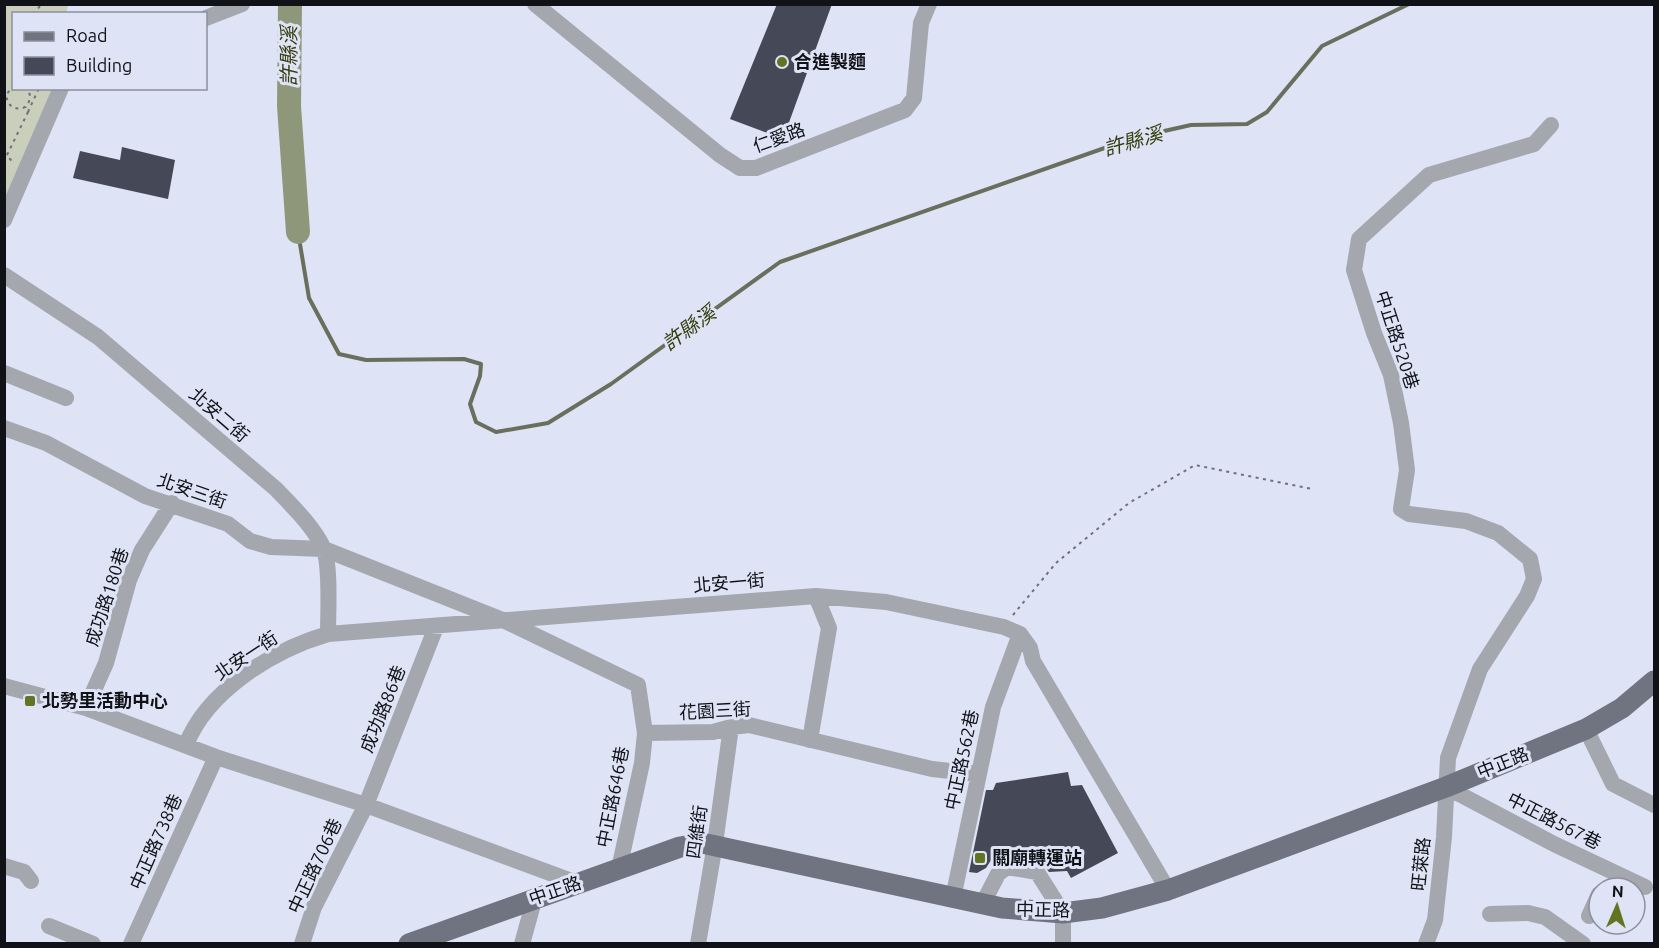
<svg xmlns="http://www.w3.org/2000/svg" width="1659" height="948" font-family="Ubuntu,'Noto Sans TC',sans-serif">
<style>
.green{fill:#c9cfbb}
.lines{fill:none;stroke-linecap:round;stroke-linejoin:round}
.stream{stroke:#696f5d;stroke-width:4}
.river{stroke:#8f977b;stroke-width:24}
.building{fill:#454957}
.path{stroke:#6e717c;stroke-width:2;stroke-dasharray:3 4.5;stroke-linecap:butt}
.minor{stroke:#a4a7ae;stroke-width:16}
.major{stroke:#6f7480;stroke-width:21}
.poi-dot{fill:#627321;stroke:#dee3f5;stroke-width:2}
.labels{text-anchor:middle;stroke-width:6;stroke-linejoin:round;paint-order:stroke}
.poi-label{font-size:18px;font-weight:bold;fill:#101217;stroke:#dee3f5;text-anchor:start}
.street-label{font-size:18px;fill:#101217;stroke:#dee3f5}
.water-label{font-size:20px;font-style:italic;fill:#333d0c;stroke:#dee3f5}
</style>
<rect width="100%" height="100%" fill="#dee3f5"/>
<path class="green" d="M5,5H68L66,13L14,14V88L58,89L5,211Z"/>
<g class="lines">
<path class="stream" d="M298,232L309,298L339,354L366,360L464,359L481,364L480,376L470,404L476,422L496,432L548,423L611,384L780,262L1133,138L1191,125L1247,124L1267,112L1322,46L1409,4"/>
<path class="river" d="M290,4L289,106L298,232"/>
</g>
<path class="building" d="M777,4H832L783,139L730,119Z
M122,147L175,160L168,199L73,178L80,151L120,160Z
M1068,772L1071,786L1082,785L1118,853L1071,878L1067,871L1049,872L1043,864L1037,861L1032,852L995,854L986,868L977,873L969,872L986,790H993L996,783Z"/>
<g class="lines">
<path class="path" d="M33,14L42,4
M14,85L6,95C8,105 11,108 21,109C29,106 33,97 27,88
M28,112L39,88
M4,153L13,162
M7,155L28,112L26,107
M1013,615L1056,563L1129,503L1195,465L1312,489"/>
<path class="minor" d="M535,4L720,155L740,168H756L905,110L914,98L921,23L929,4
M206,18L242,4
M4,220L61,88
M4,275L98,337L276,489C293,507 312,525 323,547C331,563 328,614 328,634
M4,373L66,398
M4,428L46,443L145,496L228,524L250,541L271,547L324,549L505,621L638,685L645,733L713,732L731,727L749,725L932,769L978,774
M4,686L86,708L216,757L366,805L577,883
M86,708L106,663L129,580L142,550L172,503
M1586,729L1613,784L1654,805
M810,740L829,628L816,596
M186,745C207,691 273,650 328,634L816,596L886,602L1004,627L1020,634L1030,648L1033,661L1168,890
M1446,787L1554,844L1645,887
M4,866L24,872L31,881
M619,869L642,763L645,733
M953,898L993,707L1020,634
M982,905L998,874L1007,867L1037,872L1063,913V944
M1490,914L1528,913L1545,917L1583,944
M1589,916L1599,894
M49,926L93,944
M131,944L216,757
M302,944L314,907L366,805L436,627
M522,944L535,897
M698,944L715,844L731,727
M1426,944L1435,920L1444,837L1448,758L1480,669L1527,596L1534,579L1530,559L1498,533L1466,521L1409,514L1401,509L1407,470L1401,423L1391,375L1374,333L1354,270L1359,239L1429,175L1534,144L1551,125"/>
<path class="major" d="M409,944L680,847L702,843L1002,908L1063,913L1102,908L1168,890L1446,787L1586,729L1622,708L1654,681"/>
</g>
<g class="poi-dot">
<circle cx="782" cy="62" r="6"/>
<rect x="24" y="695" width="12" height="12" rx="3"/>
<rect x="974" y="852" width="12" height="12" rx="3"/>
</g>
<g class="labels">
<g class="poi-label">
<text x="794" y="68">合進製麵</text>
<text x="42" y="707">北勢里活動中心</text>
<text x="992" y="864">關廟轉運站</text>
</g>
<g class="street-label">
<text transform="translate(779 138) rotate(-20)" y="6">仁愛路</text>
<text transform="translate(1397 340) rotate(72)" y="6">中正路520巷</text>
<text transform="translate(219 415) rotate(41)" y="6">北安二街</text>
<text transform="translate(192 491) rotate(19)" y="6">北安三街</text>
<text transform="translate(729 583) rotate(-5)" y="6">北安一街</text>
<text transform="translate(107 597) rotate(-72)" y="6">成功路180巷</text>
<text transform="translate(246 656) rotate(-34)" y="6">北安一街</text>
<text transform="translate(383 709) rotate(-68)" y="6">成功路86巷</text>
<text transform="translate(715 711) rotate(-3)" y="6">花園三街</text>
<text transform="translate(962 760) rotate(-78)" y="6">中正路562巷</text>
<text transform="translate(1503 763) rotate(-22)" y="6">中正路</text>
<text transform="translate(613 797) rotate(-79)" y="6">中正路646巷</text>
<text transform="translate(1554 821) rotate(27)" y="6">中正路567巷</text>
<text transform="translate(697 832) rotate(-82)" y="6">四維街</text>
<text transform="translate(156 842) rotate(-66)" y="6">中正路738巷</text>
<text transform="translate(1421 864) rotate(-84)" y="6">旺萊路</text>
<text transform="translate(315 866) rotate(-65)" y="6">中正路706巷</text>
<text transform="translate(555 891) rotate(-19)" y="6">中正路</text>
<text transform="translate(1043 910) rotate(1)" y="6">中正路</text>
</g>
<g class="water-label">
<text transform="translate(289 56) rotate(-90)" y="7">許縣溪</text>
<text transform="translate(1133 141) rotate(-16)" y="7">許縣溪</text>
<text transform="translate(689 328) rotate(-36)" y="7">許縣溪</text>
</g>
</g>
<rect width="1659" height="948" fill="none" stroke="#101217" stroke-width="12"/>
<rect x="12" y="12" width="195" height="78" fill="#dee3f5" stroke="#8c8f9c" stroke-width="1.5"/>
<rect x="24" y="32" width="30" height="9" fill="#6f7480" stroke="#8c8f9c" stroke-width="1.5"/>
<text x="66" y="42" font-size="18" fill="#101217">Road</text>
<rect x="24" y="57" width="30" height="18" fill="#454957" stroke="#8c8f9c" stroke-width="1.5"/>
<text x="66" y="72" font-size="18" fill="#101217">Building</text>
<g transform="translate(1617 906) rotate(3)"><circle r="28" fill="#dee3f5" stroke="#8c8f9c" stroke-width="1.5"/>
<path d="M0-4.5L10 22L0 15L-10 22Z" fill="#627321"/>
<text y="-9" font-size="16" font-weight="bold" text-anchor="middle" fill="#101217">N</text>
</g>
</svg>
